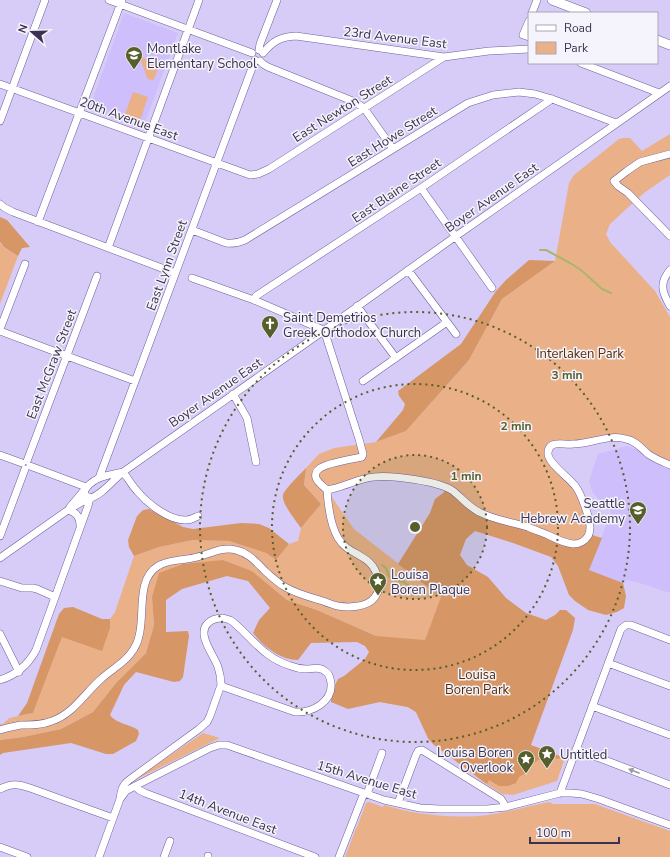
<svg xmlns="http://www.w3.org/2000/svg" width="670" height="857" font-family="'Nunito Sans',sans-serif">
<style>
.built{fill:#cebefb}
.green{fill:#eab189}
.forest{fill:#d69666}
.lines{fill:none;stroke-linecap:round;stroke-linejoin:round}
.stream{stroke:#aab76b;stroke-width:2}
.minor-casing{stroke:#705e9c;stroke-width:8}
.major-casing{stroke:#705e9c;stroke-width:10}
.minor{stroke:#fff;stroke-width:7}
.major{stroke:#fff;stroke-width:9}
.oneway{fill:#9c98a6}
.ring{fill:none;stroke:#565e2c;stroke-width:2;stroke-dasharray:2 4}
.labels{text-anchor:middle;stroke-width:3;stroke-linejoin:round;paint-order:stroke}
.street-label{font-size:13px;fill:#3a324e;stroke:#f5f3fb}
.poi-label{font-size:13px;fill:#3a324e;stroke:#f5f3fb;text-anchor:start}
.park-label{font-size:13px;fill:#582e08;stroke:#f5f3fb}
.centre{fill:#565e2c;stroke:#f5f3fb;stroke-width:2}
.ring-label{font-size:12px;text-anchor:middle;font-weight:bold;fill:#565e2c;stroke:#f5f3fb;stroke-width:3;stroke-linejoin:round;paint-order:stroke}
</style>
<rect width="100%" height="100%" fill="#d7ccf7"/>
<path class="built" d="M124,13L178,33L143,128L91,109L90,107Z
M627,446L642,451L654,462L669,466L670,469V593L643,584L627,580L623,583L589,570L611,512L593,493L589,481L598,454Z"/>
<path class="green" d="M142,58C146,59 153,59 156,62C160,67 156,77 152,81L147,78L141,61V59Z
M133,92L148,97L139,124L123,119Z
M670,134V175L644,193L610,224L606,234L610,242L655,291L670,317V465L625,438L553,444L548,454L580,494L589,534L574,544L492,517L447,488L384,477L327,490L354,529L441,597L525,743L565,758L557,781L513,795L502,794L483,782L433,744L428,738L416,712L407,707L380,702L376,636L317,610L287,600L252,571L223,560L152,597L154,625L146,653L116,683L93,712L61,729L23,737L0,740V724H3L9,718L33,713L62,636L110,628V619L115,612L134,556L159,547L193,540L229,541L266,553L276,560L289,544L298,541L301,528L321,504L304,485L306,468L319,454L334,448L376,442L406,431L469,360L502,299L555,261L569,183L574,175L619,139L623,138H630L642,151Z
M0,243L4,247L18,256L0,304Z
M203,733L220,738L131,782Z
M369,802L383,807L384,805C417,815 453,819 488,815C509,812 528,806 549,802L553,804H595L670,831V857H345L356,828L357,827L366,803Z"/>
<path class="forest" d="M0,217L7,220L30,247L22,248L18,256L4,247L0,242Z
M529,260L555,261L502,299L469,360L406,431L376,442L403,410L405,404L399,396L398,391L461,344L496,291L506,280Z
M306,468L304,485L321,504L301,528C297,522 281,503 283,495C284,490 301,473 306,468Z
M447,488L471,507L574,544L589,534L602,538L589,570L623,583L626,596L624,608L617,612L606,615L588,610L575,601L569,595L558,566L551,557L513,543L475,531L466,539L460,555L467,565L488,577L506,598L526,613L546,620L555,615L560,610H566L575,618L573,630L531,745L565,758L538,760L531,766L527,772L519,777L516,783L508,786H499L489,780L487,784L433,744L428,738L416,712L408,707L380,702L348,709L331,702V693L338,679L344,676L365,659L369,652L365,646L357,642L311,643L298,660C281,660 264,647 253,633L259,620L270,608L248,581L227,576L182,589L166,600V632L188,631L189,636L183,677L180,681L174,682L136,672L124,685L110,715C116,724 130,724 138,730L139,734L136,741L113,754H106L71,743L3,753L0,755V740L23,737L61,729L93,712L116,683L146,653L154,625L152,597L159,573L183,564L223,560L252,571L287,600L317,610L376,636L425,640L441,597L398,564L430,513L435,499L443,493Z
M149,509L183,527L193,529L241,523L259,524L269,528L289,544L276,560L266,553L229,541L193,540L159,547L134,556L129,547L128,540L137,516L143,510Z
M73,607L102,619H110V628L102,651L62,637L33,713L18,716L27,703L59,614L64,608Z"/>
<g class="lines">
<path class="stream" d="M540,250H546L570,263L581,270L602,289L611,293
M382,565L386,568L389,576L392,579L404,582L415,590"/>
<defs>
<path id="minor" d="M109,0L252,53
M532,13L537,0
M529,21L523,35L529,37
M259,50L260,44L277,0
M263,53C273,41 280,37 296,36L444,57L489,51L510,50L529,49
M260,61L263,64L268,67L355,102L364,108L393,149
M581,63L659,93
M0,84L250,175L258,174L269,169L444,57
M0,121L45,0
M670,154L640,162L627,171L614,181L618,186L628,193L670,236
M421,188L492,288
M0,204L5,208L13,212L175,273
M38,222L122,0
M192,230L226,243C233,244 238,243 245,240L468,103L493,95L519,92L535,94L552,99L616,123
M108,248L199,0
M408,270L456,334
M670,270C659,283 662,292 670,306
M192,278L254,300L321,329
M254,300L256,296L421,188L552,99
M357,306L396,358
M0,329L25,264
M326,329L449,241L670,86
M0,331L67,356L135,381
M363,381L447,322
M233,394L247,418L256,462
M0,455L22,463
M27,461L97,276
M30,466L86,487
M123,472C109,475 91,477 84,492L86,496L90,498C101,496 114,479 123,472L322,332
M123,472C128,478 132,486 138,492C148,504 170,521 186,520C191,520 194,518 198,516
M99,478L255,60
M327,490C332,489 337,488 342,486C352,483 362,478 374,477C391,475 439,481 453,491C462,498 469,507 479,512C494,520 512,522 528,527C534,530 541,532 548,535C556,539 564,543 573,544C579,544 585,541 588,536C590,533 590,530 590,527C590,518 581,494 576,487C570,478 547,463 548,453C548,449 549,447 552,445C558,442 566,445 573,444C590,444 609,434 626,439C636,441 641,448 648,454C655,459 663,462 670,465
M70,507L86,488
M68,510C76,512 80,517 80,525
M0,536L25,469
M0,558L68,510L89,498
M0,581L22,588H33L37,589L55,597
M223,618L230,620L233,622C253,639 264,658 291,666C296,668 301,669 306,669C313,669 320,666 326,672C330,674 330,679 331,683C333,702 312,713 295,712L224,687L221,685C221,679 220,673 218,667C214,655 196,634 208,623C212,619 217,618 223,618Z
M0,634L19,672
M608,663L670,686
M0,680C16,675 28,665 36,650L88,506L90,498
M592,706L670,735
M0,730C7,728 14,726 21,725C32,725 42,725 52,721C73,714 85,693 101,679C111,670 124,663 131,653C135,648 138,641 139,636C145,615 136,579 158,566C164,562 172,561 179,560C185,559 191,559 197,557C210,554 223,546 236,550C249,553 257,563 266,572C272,577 278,583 285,587C297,594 310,597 323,601C328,603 333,605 338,606C350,608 368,607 375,597C379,592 380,584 378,579C373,553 349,557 338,538C330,524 328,506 327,490C324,487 318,483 316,478C315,475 316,471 319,469C325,463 353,459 362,457L363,454L359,439L325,333
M576,749L670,785
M135,786L139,790L145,793L315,857
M0,789C12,783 18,784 30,788L113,818
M560,793L621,629L626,625H631L670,640
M367,794L382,753
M120,799L126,791L135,786L210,748L219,745H227L384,800L420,808L439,809H487L506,807L560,793H571L582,794L599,799L670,825
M398,803L416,755L418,751L422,750L501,799L506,807
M0,847L27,857
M99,857L120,799C121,791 122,785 129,780L199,729L207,722L210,716L221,685
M164,857L170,841
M208,857V856
M339,857L364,793"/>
<path id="major" d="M552,0L586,13
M657,40L670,45"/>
</defs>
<use href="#minor" class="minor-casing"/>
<use href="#major" class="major-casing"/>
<use href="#minor" class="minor"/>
<use href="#major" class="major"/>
</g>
<defs><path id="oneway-solid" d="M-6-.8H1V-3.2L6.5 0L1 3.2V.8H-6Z"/></defs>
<use class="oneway" href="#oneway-solid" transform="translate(634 771) rotate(-159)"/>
<circle cx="415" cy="527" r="72" fill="#565e2c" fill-opacity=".12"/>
<g class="ring">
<circle cx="415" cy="527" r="72"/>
<circle cx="415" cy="527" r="143"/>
<circle cx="415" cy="527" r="215"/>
</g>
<defs>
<symbol id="school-pin" viewBox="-11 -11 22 30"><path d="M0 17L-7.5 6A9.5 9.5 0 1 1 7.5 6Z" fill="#565e2c" stroke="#f5f3fb"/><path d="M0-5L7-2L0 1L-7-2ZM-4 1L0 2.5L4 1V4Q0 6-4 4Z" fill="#fff"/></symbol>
<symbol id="church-pin" viewBox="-11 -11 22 30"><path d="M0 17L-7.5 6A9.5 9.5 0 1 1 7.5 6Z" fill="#565e2c" stroke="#f5f3fb"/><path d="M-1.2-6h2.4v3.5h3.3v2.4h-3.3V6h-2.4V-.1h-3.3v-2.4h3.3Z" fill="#fff"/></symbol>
<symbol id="sight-pin" viewBox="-11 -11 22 30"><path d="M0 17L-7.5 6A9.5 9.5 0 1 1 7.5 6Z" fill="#565e2c" stroke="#f5f3fb"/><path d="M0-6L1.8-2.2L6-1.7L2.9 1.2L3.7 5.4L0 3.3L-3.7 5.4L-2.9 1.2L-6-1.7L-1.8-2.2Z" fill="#fff"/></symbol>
</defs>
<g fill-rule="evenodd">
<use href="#school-pin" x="124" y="45" width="20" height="27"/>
<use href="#church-pin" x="260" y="314" width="20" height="27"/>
<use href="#school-pin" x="628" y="500" width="20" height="27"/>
<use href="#sight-pin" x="368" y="571" width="20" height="27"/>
<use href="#sight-pin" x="537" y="744" width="20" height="27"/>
<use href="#sight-pin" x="516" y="749" width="20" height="27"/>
</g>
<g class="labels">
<g class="street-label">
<text transform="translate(395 37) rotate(7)" y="5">23rd Avenue East</text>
<text transform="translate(342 108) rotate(-32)" y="5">East Newton Street</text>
<text transform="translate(129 118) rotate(20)" y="5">20th Avenue East</text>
<text transform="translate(392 136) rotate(-32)" y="5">East Howe Street</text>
<text transform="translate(396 190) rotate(-34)" y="5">East Blaine Street</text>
<text transform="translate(491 197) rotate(-35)" y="5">Boyer Avenue East</text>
<text transform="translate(166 265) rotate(-70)" y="5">East Lynn Street</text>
<text transform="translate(51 364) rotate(-69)" y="5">East McGraw Street</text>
<text transform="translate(215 392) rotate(-35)" y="5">Boyer Avenue East</text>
<text transform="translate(367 779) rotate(17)" y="5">15th Avenue East</text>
<text transform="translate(228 811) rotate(21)" y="5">14th Avenue East</text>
</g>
<g class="poi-label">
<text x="147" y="53">Montlake<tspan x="147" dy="15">Elementary School</tspan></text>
<text x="283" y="322">Saint Demetrios<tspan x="283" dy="15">Greek Orthodox Church</tspan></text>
<text x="625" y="508" text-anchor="end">Seattle<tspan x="625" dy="15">Hebrew Academy</tspan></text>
<text x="391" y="579">Louisa<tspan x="391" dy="15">Boren Plaque</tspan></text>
<text x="513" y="757" text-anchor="end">Louisa Boren<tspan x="513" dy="15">Overlook</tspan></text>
<text x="560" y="759">Untitled</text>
</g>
<g class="park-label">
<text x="580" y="358">Interlaken Park</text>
<text x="477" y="679">Louisa<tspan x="477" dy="15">Boren Park</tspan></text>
</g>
</g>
<circle cx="415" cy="527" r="6" class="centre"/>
<g class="ring-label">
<text x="567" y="379">3 min</text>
<text x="516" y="430">2 min</text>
<text x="466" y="480">1 min</text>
</g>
<rect x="528" y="12" width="130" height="52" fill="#f5f3fb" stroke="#aaa6b6"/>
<rect x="536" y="25" width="20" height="6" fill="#ffffff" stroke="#aaa6b6"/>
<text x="564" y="32" font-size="12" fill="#3a324e">Road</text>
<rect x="536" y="42" width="20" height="12" fill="#eab189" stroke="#aaa6b6"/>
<text x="564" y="52" font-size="12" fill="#3a324e">Park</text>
<g transform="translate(32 32) rotate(290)" stroke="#f5f3fb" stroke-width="3" paint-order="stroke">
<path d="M0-3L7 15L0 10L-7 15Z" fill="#3a324e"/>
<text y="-6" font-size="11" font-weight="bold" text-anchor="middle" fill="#3a324e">N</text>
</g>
<path d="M530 837v6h89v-6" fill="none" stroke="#3a324e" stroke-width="2"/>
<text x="536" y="837" font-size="12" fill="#3a324e" stroke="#f5f3fb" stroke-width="3" paint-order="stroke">100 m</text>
</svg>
